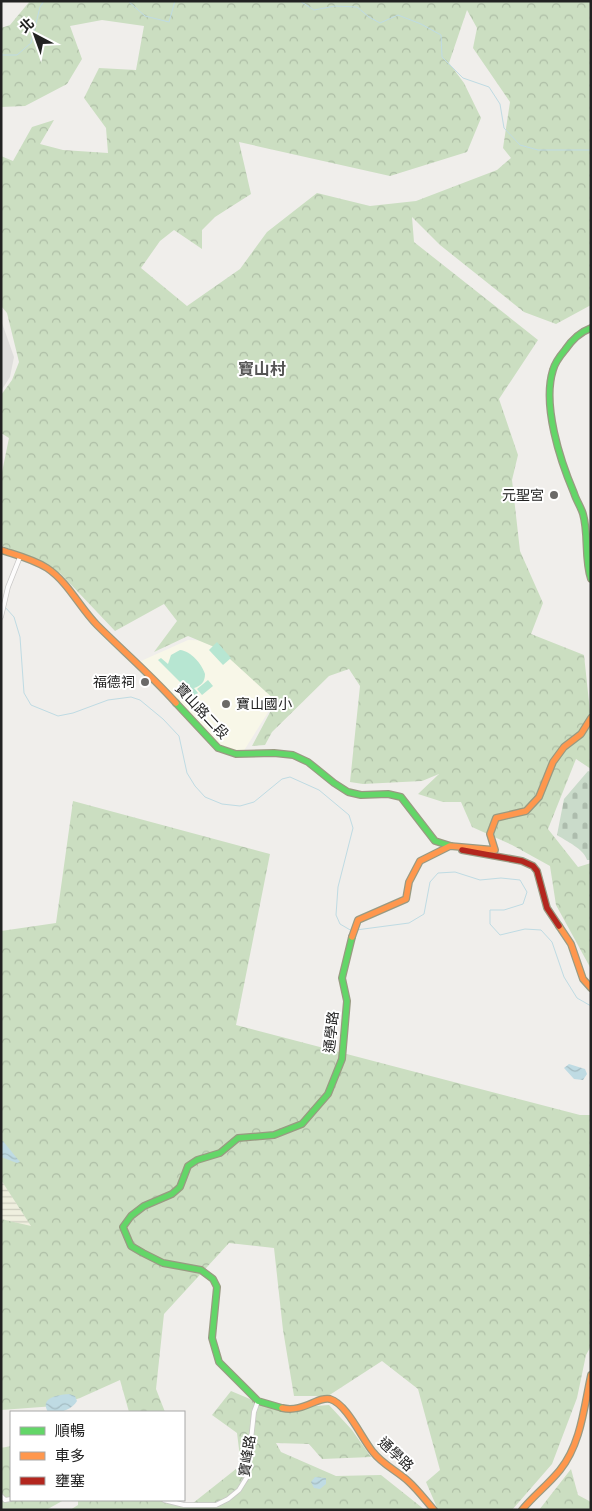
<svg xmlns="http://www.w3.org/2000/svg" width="592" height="1511" font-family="Figtree,'Noto Sans TC',sans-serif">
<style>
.residential{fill:#dfdedc}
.education{fill:#f8f7e8}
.farmland{fill:url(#farmland-rules)}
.forest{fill:url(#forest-crowns);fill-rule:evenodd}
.cemetery{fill:url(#cemetery-stones)}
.pitch{fill:#b7e6d2}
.water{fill:url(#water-waves)}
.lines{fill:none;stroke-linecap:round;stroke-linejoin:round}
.stream{stroke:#bfdbe3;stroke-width:1}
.street-casing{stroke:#c9c8c7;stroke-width:5.5}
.fast-casing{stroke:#999a82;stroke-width:8}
.slow-casing{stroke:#999a82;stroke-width:8}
.jam-casing{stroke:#999a82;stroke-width:8}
.street{stroke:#fdfcfc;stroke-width:4}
.fast{stroke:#63d668;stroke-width:5.5}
.slow{stroke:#ff974d;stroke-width:5.5}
.jam{stroke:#b3261e;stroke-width:5.5}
.poi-dot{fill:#6a6968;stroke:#fff;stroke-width:2}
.labels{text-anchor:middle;stroke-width:4;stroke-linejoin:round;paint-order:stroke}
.poi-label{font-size:14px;fill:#222;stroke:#fff;text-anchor:end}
.street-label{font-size:14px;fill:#222;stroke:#fff}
.quarter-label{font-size:16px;font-weight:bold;fill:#555;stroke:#fff}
</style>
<defs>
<pattern id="farmland-rules" width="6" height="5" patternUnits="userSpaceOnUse" patternTransform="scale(1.25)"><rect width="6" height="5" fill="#efefdf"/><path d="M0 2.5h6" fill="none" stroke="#cdcdbf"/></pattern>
<pattern id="forest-crowns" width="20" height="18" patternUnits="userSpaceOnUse" patternTransform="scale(1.25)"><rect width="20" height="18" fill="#cbdec1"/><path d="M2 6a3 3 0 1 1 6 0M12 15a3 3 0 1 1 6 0" fill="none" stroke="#aebea6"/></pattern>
<pattern id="cemetery-stones" width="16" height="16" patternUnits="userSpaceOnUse" patternTransform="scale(1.25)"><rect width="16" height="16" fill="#cadbca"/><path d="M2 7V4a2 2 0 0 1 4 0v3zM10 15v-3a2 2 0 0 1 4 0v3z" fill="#adbcad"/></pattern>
<pattern id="water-waves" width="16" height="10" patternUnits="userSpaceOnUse" patternTransform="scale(1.25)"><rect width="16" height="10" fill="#bfdbe3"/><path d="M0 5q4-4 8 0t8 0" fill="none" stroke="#a4bcc2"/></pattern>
</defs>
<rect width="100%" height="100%" fill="#f0eeeb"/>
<path class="residential" d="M1,320L14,357L10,377L1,391Z"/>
<path class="education" d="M188,640L217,641L279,695L243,752H232L219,747L141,661Z"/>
<path class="farmland" d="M1,1180L32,1227L1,1219Z"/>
<path class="forest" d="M30,1H591V305L556,324L524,312L440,245L412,217L414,242L538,340L499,399L518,455L512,480L520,551L543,603L531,634L584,655L591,721V769L576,759L548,829L578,867L591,863V969L556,905L550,866L512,845L472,827L461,802H443L418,794L439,774L422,781L363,784L350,782L360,686L349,669L329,676L272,732L265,745L252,746L276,701L219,649L188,636L154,652L177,621L164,604L115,631L60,573L1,545V477L9,438L1,433V395L12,380L19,362L7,313L1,306V156L13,161L32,127L54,120L40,144L63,150L108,153L106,128L84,98L99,68L136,70L144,26L102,20L70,26L82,59L67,84L25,106L1,107V28L10,25ZM467,10L477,28L473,48L510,102L503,148L511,158L497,170L416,201L370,206L317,193L267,232L240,269L187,306L141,268L160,241L174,230L202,249V230L215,217L251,194L239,142L390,176L467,152L481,118L464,83L449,63Z
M73,801L270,854L236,1025L580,1115H591V1346L586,1355L577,1398L552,1464L512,1510H438L426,1482L440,1470L418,1389L382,1361L328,1396H294L283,1330L274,1248L229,1243L164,1314L156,1389L165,1412H129L120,1380L80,1398L55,1406L1,1410V1219L31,1226L1,1180V931L56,923Z
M231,1391L274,1409L329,1405L352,1430L371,1457L322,1459L309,1444L276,1443L281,1452L336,1476L381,1475L425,1510H70L78,1505V1500H162L188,1507L241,1465L237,1433L212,1415Z
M11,1446V1500H64L46,1510H1V1448Z
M571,1469L578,1495L591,1502V1510H539Z"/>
<path class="cemetery" d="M588,771L591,772V860H587C584,849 566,841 557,835L564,799Z"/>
<path class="pitch" d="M217,642L231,658L223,665L209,650Z
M180,650C191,651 202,664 205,674C205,682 201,686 194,688L198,693L194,696L158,660L161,658L168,664L171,655Z
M208,680L213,686L202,695L197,689Z"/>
<path class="water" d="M569,1064L585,1069L587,1074L583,1080L574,1079L564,1068Z
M1,1141H3L20,1162L17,1163L1,1157Z
M69,1394L75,1396L77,1401C71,1411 59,1413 48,1412C39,1397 59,1395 69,1394Z
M315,1477L326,1478V1484L320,1489L314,1488L311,1482Z"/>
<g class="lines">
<path class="stream" d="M128,1L145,16L169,22L175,1
M300,1L314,10L335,6L357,7L369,17L380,23L398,15L421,24L441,35L442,57L463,78L489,87L500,104L504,128L520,145L538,150H591
M1,55H17L31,43L40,7L44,1
M5,607L14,617L20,637L24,693L31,705L58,716L73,713L108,700L131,697L140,700L163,719L179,736L187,773L195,786L205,797L222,804L240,806L254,802L282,779L290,777L319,790L349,815L353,828L338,887L336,915L340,924L352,931
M356,930L409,923L424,914L430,882L438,873L455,872L480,880L501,878L520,880L527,892L523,904L504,910H490V924L500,935L525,929L541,930L552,942L564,977L577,998L591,1006"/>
<defs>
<path id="street" d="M1,617L8,587L20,557
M1,1496L5,1500L11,1499
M164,1500L184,1505H216L228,1499L239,1490L247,1477L254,1412L258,1401"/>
<path id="fast" d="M591,328C580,332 571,341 565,350C560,356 555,362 553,370C542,405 560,460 574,493C576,500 581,507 583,514C589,535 584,558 591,579
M176,703L218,748L236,754L274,753L293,755L308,762L334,783L348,792L361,795L388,794L401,797L435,841L451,846
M282,1408L258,1401L219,1362L212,1338L217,1287L213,1279L201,1270L163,1263L143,1253L131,1246L123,1227L131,1216L144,1206L172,1194L180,1187L188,1166L197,1160L220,1153L238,1138L274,1135L302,1124L328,1094L342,1059L347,1001L342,978L352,937"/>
<path id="slow" d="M1,550C16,555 33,559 47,568C68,582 80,608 97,625C123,651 151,675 176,703
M559,926L571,944L583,979L591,988
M352,937L358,920L406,899L409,882L420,861L450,846L495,850L490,834L496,818L526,811L539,797L553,762L564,747L581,734L591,718
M282,1408C303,1413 318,1396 330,1399C347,1404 362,1439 373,1452C382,1464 397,1471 408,1481C418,1490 426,1501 434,1510
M522,1510C533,1496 548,1485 560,1470C581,1444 584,1407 591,1375"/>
<path id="jam" d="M462,850L522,861L533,866L537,871L547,908L559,926"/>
</defs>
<use href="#street" class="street-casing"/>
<use href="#fast" class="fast-casing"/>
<use href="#slow" class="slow-casing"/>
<use href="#jam" class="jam-casing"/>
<use href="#street" class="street"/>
<use href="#fast" class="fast"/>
<use href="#slow" class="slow"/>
<use href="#jam" class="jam"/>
</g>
<g class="poi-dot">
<circle cx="554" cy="495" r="5"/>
<circle cx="145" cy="682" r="5"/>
<circle cx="226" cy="704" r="5"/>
</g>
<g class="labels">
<g class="poi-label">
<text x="544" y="500">元聖宮</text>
<text x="135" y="687">福德祠</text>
<text x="236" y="709" text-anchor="start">寶山國小</text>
</g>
<g class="street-label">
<text transform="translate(202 711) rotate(47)" y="5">寶山路二段</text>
<text transform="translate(331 1032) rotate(-84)" y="5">通學路</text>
<text transform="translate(396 1454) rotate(43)" y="5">通學路</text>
<text transform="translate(247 1456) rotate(-81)" y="5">寶峰路</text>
</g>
<g class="quarter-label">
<text x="262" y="375">寶山村</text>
</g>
</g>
<rect width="592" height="1511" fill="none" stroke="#222222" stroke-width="5"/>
<rect x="10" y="1411" width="175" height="90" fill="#ffffff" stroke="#a7a7a7"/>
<rect x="20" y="1427" width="25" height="8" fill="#63d668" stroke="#a7a7a7"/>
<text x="55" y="1436" font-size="15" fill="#222222">順暢</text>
<rect x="20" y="1452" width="25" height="8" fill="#ff974d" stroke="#a7a7a7"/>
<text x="55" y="1461" font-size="15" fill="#222222">車多</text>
<rect x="20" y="1477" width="25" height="8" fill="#b3261e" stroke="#a7a7a7"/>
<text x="55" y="1486" font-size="15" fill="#222222">壅塞</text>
<g transform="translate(35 35) rotate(319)" stroke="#ffffff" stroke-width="4" paint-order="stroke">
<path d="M0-4L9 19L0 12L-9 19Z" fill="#222222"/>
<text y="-8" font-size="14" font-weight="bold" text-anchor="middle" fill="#222222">北</text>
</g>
</svg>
